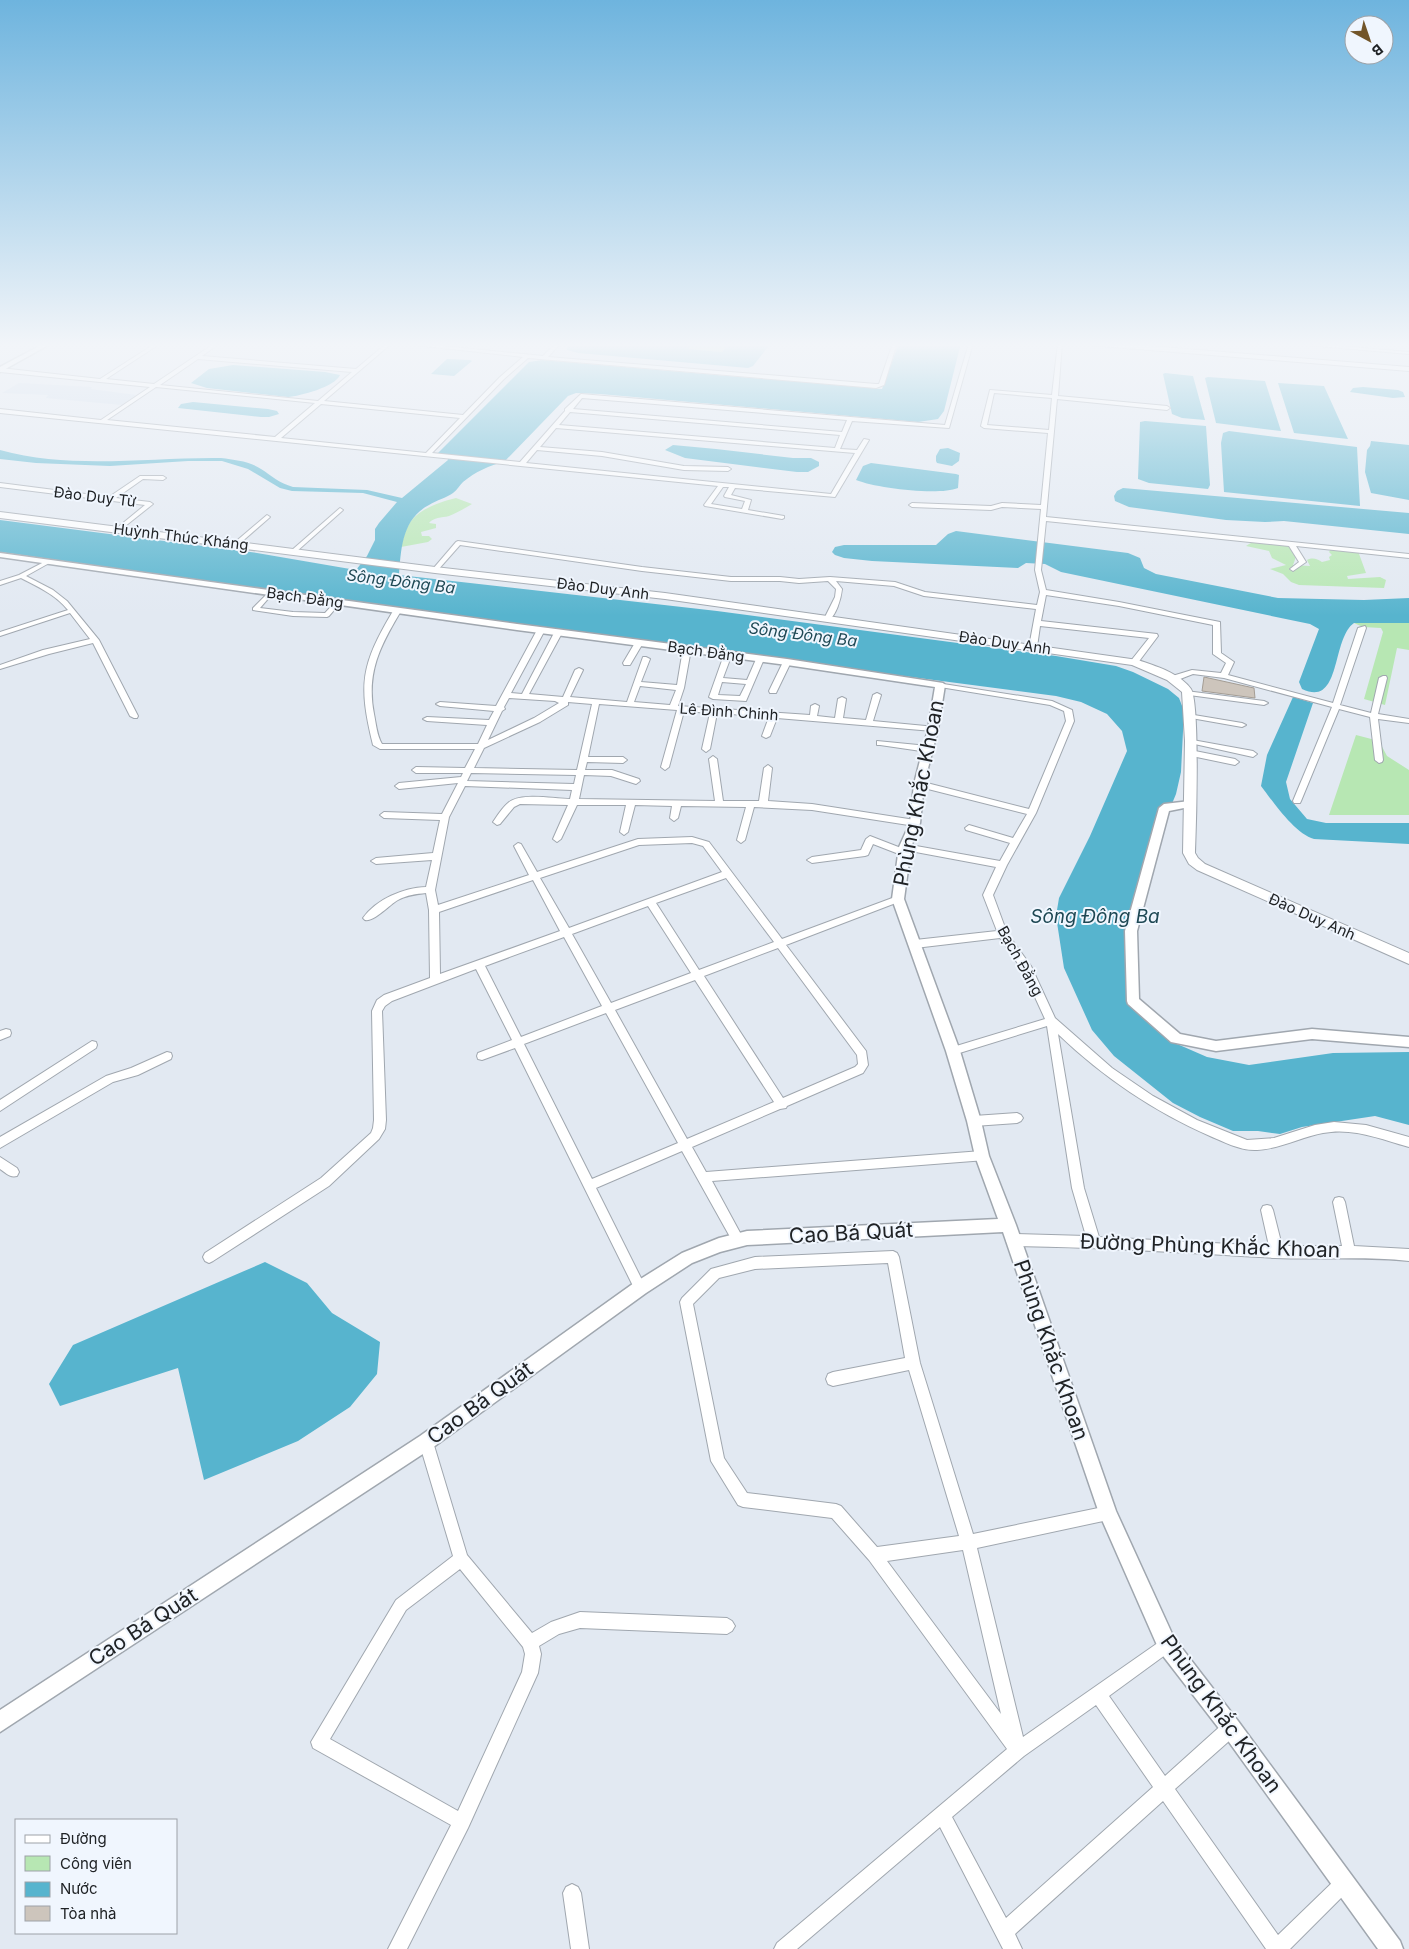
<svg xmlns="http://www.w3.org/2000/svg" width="1409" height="1949" font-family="Inter,sans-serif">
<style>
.built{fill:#d0ddec}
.green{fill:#b7e7b3}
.water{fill:#57b4ce}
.building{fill:#cdc5bc;stroke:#a49d94}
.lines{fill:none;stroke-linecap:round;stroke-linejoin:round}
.minor-casing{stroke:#a0a7af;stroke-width:2}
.tertiary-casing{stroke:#a0a7af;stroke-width:3}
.secondary-casing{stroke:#a0a7af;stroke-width:2}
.minor{fill:#fff;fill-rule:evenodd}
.tertiary{fill:#fff;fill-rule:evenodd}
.secondary{fill:#fff;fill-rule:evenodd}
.labels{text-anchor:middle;stroke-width:4;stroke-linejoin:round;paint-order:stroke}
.far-street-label{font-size:15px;fill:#202326;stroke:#f0f6fe}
.far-water-label{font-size:16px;font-style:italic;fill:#1e4854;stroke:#f0f6fe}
.water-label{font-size:19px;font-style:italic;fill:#1e4854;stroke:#f0f6fe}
.near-street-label{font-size:21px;fill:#202326;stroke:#f0f6fe}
</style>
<rect width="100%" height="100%" fill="#e2e9f2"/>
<path class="built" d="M19,383L92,387L91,389L136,395L122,405L46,398L48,395L2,393Z"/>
<path class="green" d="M693,343H729L722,352L688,349Z
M456,498L472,504C465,508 457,513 449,516C441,518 434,517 429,523L436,524V528L421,532L422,536H429L432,539L428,542L401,547C403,539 405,531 409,524C418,509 440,502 456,498Z
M1281,540L1293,542C1298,550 1296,558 1293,565L1310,566L1307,560C1313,557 1317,559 1322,562L1330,560L1329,557L1332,555L1329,552L1331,549L1358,551L1366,573L1347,576L1348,579L1380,577L1386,580L1384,588L1299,585L1291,582L1283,574L1270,569L1286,565L1272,558L1269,551L1246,546C1256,538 1270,544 1281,540Z
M1354,623H1409V650L1397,648L1385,705L1364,699L1383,632L1381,628L1363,627Z
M1356,735L1379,741L1387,756L1409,770V815H1329Z"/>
<path class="water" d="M574,343H632L655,345L657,343H693L688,349L722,352L729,343H771L753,366L748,368L578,353L567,350V348Z
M899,343H961L944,411L938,419L918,422L600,394L576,393L568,396L504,462C490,465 475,472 463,482C460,485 457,490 453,493C446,498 437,500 429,505C402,519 401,549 399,575L717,611L1056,656L1116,666L1133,672L1168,689L1179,698L1184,711L1181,772L1176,794L1150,857L1127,977L1145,1013L1168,1040L1207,1057L1249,1065L1333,1053L1409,1052V1125L1375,1116L1302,1127L1280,1134L1258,1131H1233L1200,1117L1173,1103L1114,1056L1092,1030L1064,968L1056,916L1059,898L1090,836L1127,751L1122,731L1107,714L1081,702L1056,696L605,637L0,552V520L257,553L356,570L367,556L375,540V529L379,523L397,502L363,493L292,491L280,488L248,469L222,461H188L110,466L36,463L0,459V450C72,470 148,457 221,458C235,460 249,461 261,469C272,476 279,483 293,487L367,490L402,498L448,460L447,457L437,454L529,362L542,360L882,389Z
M447,359L470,360L472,361L454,376L431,374Z
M233,365L325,372L340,375C335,387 300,396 288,397L207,388L191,383L209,369Z
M1165,373L1193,376L1205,420L1182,418L1172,414L1163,374Z
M1208,377L1265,381L1281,431L1216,423L1205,378Z
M1278,383L1324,386L1348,439L1294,433Z
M1363,387L1398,390L1403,392L1405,397L1393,398L1350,392L1353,388Z
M193,402L268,409L277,411L279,414L269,417H261L178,408L181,404Z
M1145,421L1206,426L1210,485L1208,489L1149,483L1138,479L1140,422Z
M1229,431L1357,447L1360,506L1224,492L1221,443L1223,433Z
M1371,441L1409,445V500L1371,493L1365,472L1367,450L1370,446Z
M673,445L716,449L793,458H811L819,462V466L808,472H797L685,458L665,450Z
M948,448L960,453L959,461L952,466L937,463L936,461V456L940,449Z
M871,463L956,474L959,475L958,488C938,496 876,488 856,480L863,466Z
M1123,488L1409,513V534L1284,521L1265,522L1226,520L1129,507L1115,501L1114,496L1117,491Z
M956,531L1128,553L1140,558L1144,568L1156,574L1278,598L1364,600L1409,598V623H1354C1331,639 1342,708 1302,689L1299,682L1319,629L1310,624L1061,572L1045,564L1026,563L1018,568L872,561L844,558L835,555L832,552L835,547L844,545H936L948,534Z
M1293,697L1313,703L1286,782L1290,799L1307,819L1326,823H1409V844L1314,839C1295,834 1273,802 1261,786L1267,755Z
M265,1262L307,1283L332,1313L380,1342L377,1374L350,1407L298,1441L204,1480L178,1368L60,1406L49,1384L73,1345Z"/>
<path class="building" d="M1204,677L1254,688L1255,698L1202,691Z"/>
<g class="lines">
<defs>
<path id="minor" d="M156,343H161L106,379L154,384L215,343H220L202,356L356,369L387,343H392L324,401L463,415L500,377L523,357L396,343H412L543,356L556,343H561L548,357L876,384H879L893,343H897L884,385L876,388L528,358L504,379L432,453L520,462L565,411V409L581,394L945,425L969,343H973L949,428L852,421L840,449L857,450L864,439L869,440L835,497L735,488L731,495L751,500L748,510L784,516V518L782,519L705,506L704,505L718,486L0,413V409L101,420L150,387L0,372V368L100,379ZM198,359L352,372L318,401L160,385ZM156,387L315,403L275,437L107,420ZM582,398L847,420L842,432L573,409ZM321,404L460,418L426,453L281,438ZM570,412L840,435L835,448L559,425ZM556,428L855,453L831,494L526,463L537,450L602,456L684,470L728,471L731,469L728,467L684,466L602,452L540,447ZM723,487H729L724,496L725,497L745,501L742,509L711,504Z
M1058,343H1062L1058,396L1167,406L1170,408L1167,410L1057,399L1046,517L1409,554V558L1296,546L1306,562L1293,571L1290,569L1299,562L1289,546L1046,521L1041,570L1046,590L1119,602L1220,622L1221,653L1234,662L1228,675L1333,703L1358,628L1365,626L1366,628L1340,705L1371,713L1379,678L1383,676H1386L1387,678L1378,714L1409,719V723L1378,719L1383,760L1382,762L1379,763L1375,760L1370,717L1339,709L1301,801L1300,803H1294L1293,801L1332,707L1224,678L1193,674L1175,681H1169V677L1192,670L1221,673L1226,663L1213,654V625L1119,606L1046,595L1041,621L1157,634L1158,636L1137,664H1131L1130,662L1149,638L1040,626L1037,647L1033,649L1029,647L1036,609L924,596L894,586L836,581L842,589C841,599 836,616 828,621L824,619L835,597L836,589L828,581L799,583L780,581H731L642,571L460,545L437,571L432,570L456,542L458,541L642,567L731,577H780L799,579L830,577L895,582L925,592L1037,605L1040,592L1035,570L1041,509L1002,507L991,510L912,507L909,505L912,503L991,506L1002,503L1041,505L1048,433L984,428L981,426L990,390L1052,395ZM994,393L1052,398L1049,430L987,425Z
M1284,343H1304L1409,352V354Z
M140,476H163L166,478L163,480L143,479L116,498L150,502L153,504L119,531L117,530V528L145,505L0,487V483L109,497Z
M340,508L343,510L342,511L296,552H292V550Z
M267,515L270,517L269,518L238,545H234V543Z
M46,561L51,562L26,576L53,590L67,601L99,640L138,716L137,718H134L130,716L93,643L49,654L0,669V665L43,650L90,639L70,613L0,636V632L68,610C55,594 38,587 21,578L0,585V581L19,575Z
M270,591L273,593L260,608L293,612L325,613L336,601L341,602L329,616L327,617L293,616L253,610V608Z
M397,609L401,611C380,646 366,673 374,714C376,724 377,736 382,744H478L487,725L427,721L423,719L427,717L489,720L494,711L440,706L436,704L440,702L496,706L537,630L541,628L545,630L511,693L522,694L554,633L558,631L562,633L529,694L563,697L575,670L579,668L583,670L570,697L627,702L643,657H646L650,659L641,682L677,685L683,649L687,647L691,649L684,688L678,706L810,715L811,706L815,704L819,706L817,716L835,718L838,699L842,697L846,699L843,718L866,720L873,695L877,693L881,695L873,721L936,727V731H933L777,718L770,736L766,738L762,736L769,717L717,713L710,749L706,752L702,749L710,713L684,711L669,767L665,770L661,767L677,710L599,704L588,757H623L627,760L623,763L587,762L585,770H612L639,779L640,781L636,784L611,776L584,775L579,799L715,801L709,759L713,756L717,759L723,801H759L764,768L768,765L772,768L768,801L812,804L915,820L919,823L915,826L812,810L754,807L745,840L741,843L737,840L746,807L681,806L678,818L674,821L670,818L672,806L635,805L628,832L624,835L620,832L626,805H577L561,839L557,842L553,839L568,805L520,804L514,807L500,824L497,825L493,822C497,816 502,808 508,803C520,792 554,799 570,799L572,790L465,786L449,817L435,890L438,905L529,875L514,846L518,843L521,844L537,872L638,839L692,837L709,842L782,939L895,897H901L903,899L901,901L786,945L866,1051L868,1065L863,1073L787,1106L786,1108L780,1109L692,1147L706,1172L982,1151L986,1152L988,1156L986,1160L712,1181L744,1240L742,1244L738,1246L734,1244L682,1151L596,1188L646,1288L644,1292L640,1294L636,1292L515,1048L482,1060L478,1059L477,1056L478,1053L512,1040L476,969L392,1001L385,1006L382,1011L386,1120L385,1129L379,1139L329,1186L213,1261L209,1263L205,1261L203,1257L205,1253L321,1178L371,1133L373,1128L374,1120L372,1011L377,1000L384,995L430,978L429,910L426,893C416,894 407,895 398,900C389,905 374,922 365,920L363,918C377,899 403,888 426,887L432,860L376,864L371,861L376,858L433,853L440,820L384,818L380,815L384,812L442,814L458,783L399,789L395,786L399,783L461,777L463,773H416L412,770L416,767L465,768L475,749H380L373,745C358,684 361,665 393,611ZM640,686L676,690L670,705L634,702ZM509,698L555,701L559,703L534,718L488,740L502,711L505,709L504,707ZM568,702L592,704L577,770L474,768L484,748L540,722L568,705ZM471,773L576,775L574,784L467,781ZM692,843L703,846L722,872L569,928L540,878L639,845ZM726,878L774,942L699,970L656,903ZM533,880L560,931L440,974L439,912ZM648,906L691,973L611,1003L572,934ZM564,937L602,1006L521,1037L485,966ZM778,948L857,1055L858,1064L855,1067L783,1098L704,976ZM695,980L774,1102L687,1139L615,1010ZM606,1013L678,1143L592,1179L524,1044Z
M636,641L643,643L630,665H624L623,663Z
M725,652H731L732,654L723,678L747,680L757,657H760L764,659L746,701L713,699L709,697ZM722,682L746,684L740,696L718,695Z
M784,660H790L791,662L777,691L776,693H770L769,691Z
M937,683L1052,701L1072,710L1074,721L1036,813L1007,865L993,895L1007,933L1031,966L1055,1018L1112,1068L1153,1096L1197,1120L1247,1140L1274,1138L1315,1125L1334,1122L1366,1125L1409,1137V1147C1381,1139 1352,1127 1323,1133C1301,1137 1280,1149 1257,1150C1241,1151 1224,1142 1210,1136C1153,1111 1103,1077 1058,1034L1084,1188L1099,1237L1269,1246L1261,1210L1263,1206L1267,1205L1271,1206L1273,1210L1282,1246H1342L1333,1202L1335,1198L1339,1197L1343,1198L1345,1202L1354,1246L1409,1249V1261C1364,1256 1320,1260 1275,1258C1188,1253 1100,1247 1012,1246L1008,1244L1006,1240L1008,1236L1012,1234L1086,1236L1072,1188L1047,1026L953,1055L949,1054L948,1051L949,1048L953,1047L1045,1019L1023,971L1000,938L915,948L910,944L915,940L997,931L983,895L996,867L905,850L909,853L904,856L873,844L868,855L865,856L812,863L807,860L812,857L861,850L866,839L870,836L901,848L902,845L905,844L1000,861L1010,843L966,830L965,828L969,825L1013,838L1027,814L916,786L915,784L919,781L1029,809L1066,721L1064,711L1050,705L940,687L936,685Z
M1186,691L1264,701L1268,703L1264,705L1189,695L1185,693Z
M1188,714L1242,723L1246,725L1242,727L1191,718L1187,716Z
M1187,739L1253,751L1257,754L1253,757L1190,743L1186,741Z
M877,741L928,746L932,749L928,752L880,745H877Z
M1190,750L1235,759L1239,762L1235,765L1187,755L1186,753Z
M6,1029L10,1030L11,1033L10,1036L0,1040V1031Z
M92,1041L96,1042L97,1045L96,1048L0,1111V1100Z
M167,1052L171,1053L172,1056L171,1059L138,1075L113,1082L0,1148V1137L106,1076L131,1068Z
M1017,1113L1021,1115L1023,1118L1021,1121L1017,1123L974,1126L970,1124L968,1121L970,1118L974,1116Z
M0,1157L17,1168L19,1172L17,1176C10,1178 6,1173 0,1169Z
M893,1251L897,1253L899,1257L920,1363L973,1534L1108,1506L1113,1508L1115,1513L1113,1518L1108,1520L977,1548L1023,1737L1162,1640L1167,1637L1172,1640L1175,1645L1172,1650L1109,1696L1165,1776L1225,1722L1231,1720L1237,1722L1239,1728L1237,1734L1175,1789L1278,1935L1337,1878L1343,1875L1349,1878L1352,1884L1349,1890L1290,1949H1266L1163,1801L1015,1934L1022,1949H1003L940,1827L797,1949H774L777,1943L1007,1749L869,1560L832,1518L743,1507L738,1505L711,1461L680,1302L682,1298L711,1269L755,1257ZM888,1263L905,1358L833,1372L828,1374L826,1379L828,1384L833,1386L909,1370L959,1536L877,1547L841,1506L836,1504L747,1493L724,1458L693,1304L719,1278L755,1269ZM963,1550L1001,1714L887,1561ZM1096,1705L1153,1787L1006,1918L952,1817L1024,1756Z
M426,1435L431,1437L433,1442L467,1555L532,1633L551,1622L580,1612L727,1618L732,1621L735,1626L732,1631L727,1634L580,1628L559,1634L539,1646L541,1654L538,1673L468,1828L407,1949H388L451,1825L313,1748L311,1742L396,1600L453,1556L419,1442L421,1437ZM460,1569L523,1647L525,1654L522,1672L458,1811L330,1739L406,1610Z
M572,1884L578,1887L581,1893L589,1949H571L563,1893L566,1887Z"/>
<path id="tertiary" d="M45,343H52L0,372V367Z
M0,553L517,624L787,659L943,683L945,685L938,729L924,784L920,823L911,847L904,899L960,1051L981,1121L989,1156L1016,1225L1116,1511L1174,1638L1238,1721L1400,1941L1403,1949H1378L1224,1735L1160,1652L1099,1513L1003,1232L747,1245L720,1252L692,1263L646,1293L432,1448L0,1732V1710L420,1436L634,1283L682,1253L719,1238L747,1231L998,1219L975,1156L967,1121L946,1051L892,899L899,847L910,823L914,784L928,729L935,687L787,665L517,630L0,557Z
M1190,801L1195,804L1194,806L1169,811L1137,931L1139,999L1180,1034L1216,1041L1312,1029L1409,1037V1047L1312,1039L1216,1051L1171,1042L1128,1004L1127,1001L1125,931L1159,808L1164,804Z"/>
<path id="secondary" d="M1085,343H1113L1409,367V371L1088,345Z
M0,512L435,567L665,593L1138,660C1155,666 1180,673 1191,689C1200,703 1196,829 1195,853L1198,858L1205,864L1409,953V964L1197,870L1189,864L1183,853L1185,741L1182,692L1167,680L1132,665L665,599L435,573L0,518Z"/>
</defs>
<use href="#minor" class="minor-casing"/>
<use href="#tertiary" class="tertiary-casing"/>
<use href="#secondary" class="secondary-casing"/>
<use href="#minor" class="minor"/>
<use href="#tertiary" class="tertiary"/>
<use href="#secondary" class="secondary"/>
</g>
<linearGradient id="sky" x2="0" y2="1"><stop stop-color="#6eb4de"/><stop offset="0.56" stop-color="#f2f5f9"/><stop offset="1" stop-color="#f2f5f9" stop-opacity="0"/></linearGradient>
<rect width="1409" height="616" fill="url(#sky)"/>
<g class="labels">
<g class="far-street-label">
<text transform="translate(95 497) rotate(7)" y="5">Đào Duy Từ</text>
<text transform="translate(181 537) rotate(7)" y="5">Huỳnh Thúc Kháng</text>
<text transform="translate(603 589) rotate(7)" y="5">Đào Duy Anh</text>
<text transform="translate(305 598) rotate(8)" y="5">Bạch Đằng</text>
<text transform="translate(1005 643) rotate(8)" y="5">Đào Duy Anh</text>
<text transform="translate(706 652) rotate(8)" y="5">Bạch Đằng</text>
<text transform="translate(729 712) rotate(4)" y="5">Lê Đình Chinh</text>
<text transform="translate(1312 917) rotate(24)" y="5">Đào Duy Anh</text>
<text transform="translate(1020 961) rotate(61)" y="5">Bạch Đằng</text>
</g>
<g class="far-water-label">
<text transform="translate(401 581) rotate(7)" y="6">Sông Đông Ba</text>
<text transform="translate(803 634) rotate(7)" y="6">Sông Đông Ba</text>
</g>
<g class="water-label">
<text x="1095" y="923">Sông Đông Ba</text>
</g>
<g class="near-street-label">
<text transform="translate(919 793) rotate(-79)" y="7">Phùng Khắc Khoan</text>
<text transform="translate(851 1233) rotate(-3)" y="7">Cao Bá Quát</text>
<text transform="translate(1210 1246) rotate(2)" y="7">Đường Phùng Khắc Khoan</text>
<text transform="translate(1051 1350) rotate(71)" y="7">Phùng Khắc Khoan</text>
<text transform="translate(480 1403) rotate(-36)" y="7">Cao Bá Quát</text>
<text transform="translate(143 1627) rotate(-33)" y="7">Cao Bá Quát</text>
<text transform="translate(1221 1714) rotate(54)" y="7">Phùng Khắc Khoan</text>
</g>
</g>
<rect x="15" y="1819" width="162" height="115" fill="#f0f6fe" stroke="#9da2a8"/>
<rect x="25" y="1835" width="25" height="8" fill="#ffffff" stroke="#9da2a8"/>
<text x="60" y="1844" font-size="15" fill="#202326">Đường</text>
<rect x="25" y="1856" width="25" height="15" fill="#b7e7b3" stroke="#9da2a8"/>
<text x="60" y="1869" font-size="15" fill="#202326">Công viên</text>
<rect x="25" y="1882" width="25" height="15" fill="#57b4ce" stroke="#9da2a8"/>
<text x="60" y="1894" font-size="15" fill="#202326">Nước</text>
<rect x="25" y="1906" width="25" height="15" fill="#cdc5bc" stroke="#9da2a8"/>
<text x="60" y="1919" font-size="15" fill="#202326">Tòa nhà</text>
<g transform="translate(1369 40) rotate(140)"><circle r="24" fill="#f0f6fe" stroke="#9da2a8"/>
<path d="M0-4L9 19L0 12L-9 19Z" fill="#725529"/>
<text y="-8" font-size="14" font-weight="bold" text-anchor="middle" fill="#202326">B</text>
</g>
</svg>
